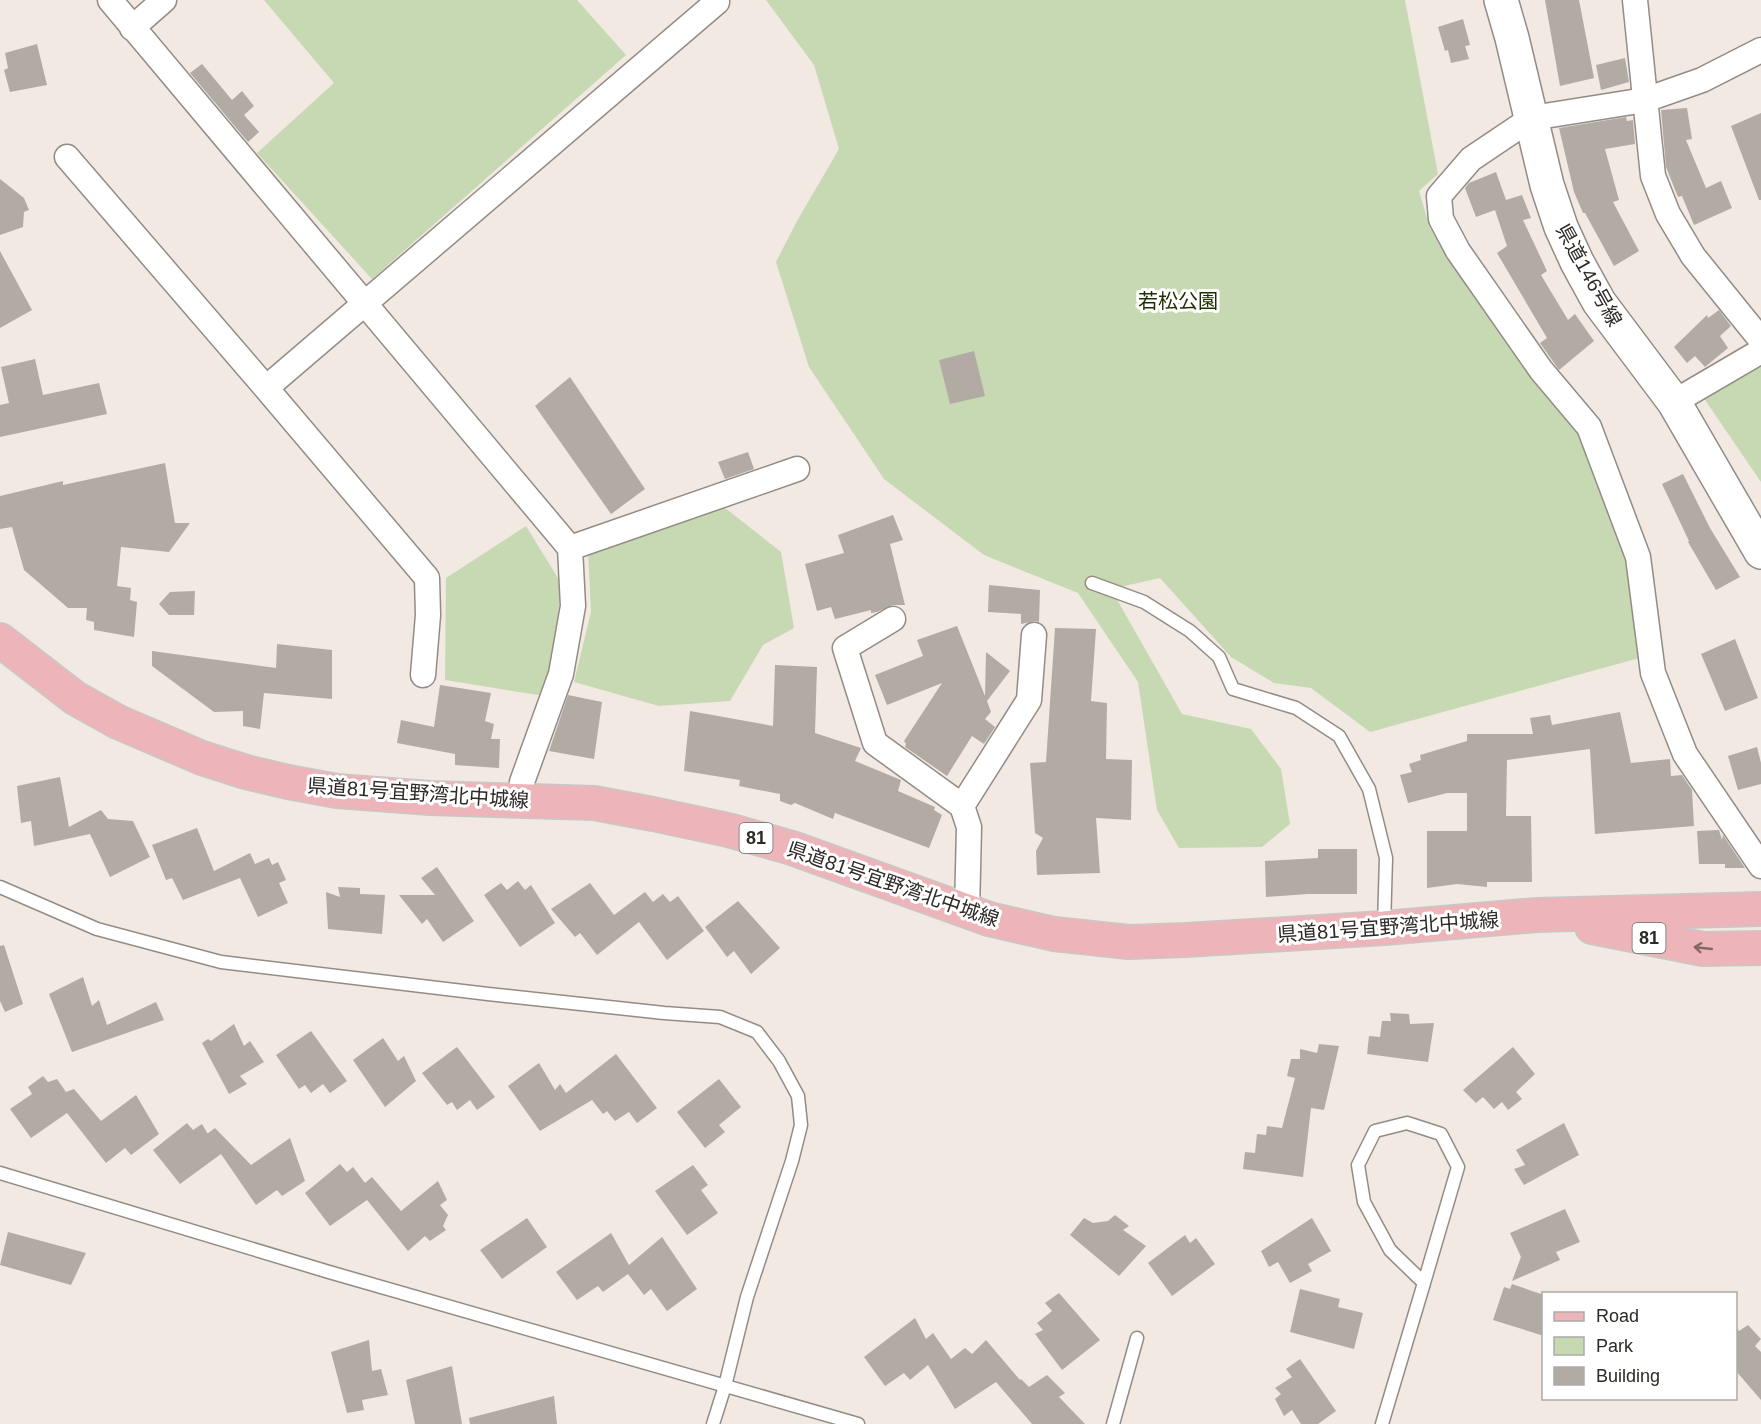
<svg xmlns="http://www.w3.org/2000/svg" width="1761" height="1424" font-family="Arial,'Noto Sans JP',sans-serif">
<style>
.green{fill:#c7d9b3}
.building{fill:#b2aba4}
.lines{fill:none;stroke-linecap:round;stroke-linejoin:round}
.service-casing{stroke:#938c85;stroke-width:15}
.minor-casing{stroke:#938c85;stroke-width:27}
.secondary-casing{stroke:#938c85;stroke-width:36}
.primary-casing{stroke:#c8c8c7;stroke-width:36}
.service{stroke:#fff;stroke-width:12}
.minor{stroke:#fff;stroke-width:24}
.secondary{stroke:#fff;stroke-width:33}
.primary{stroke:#edb4b9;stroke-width:33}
.oneway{stroke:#836869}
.labels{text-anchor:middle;stroke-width:6;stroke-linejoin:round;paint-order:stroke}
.shield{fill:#fff;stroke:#6c6a68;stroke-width:1.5}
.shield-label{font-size:18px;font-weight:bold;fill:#2d2a27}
.street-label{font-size:20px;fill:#2d2a27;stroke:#fff}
.park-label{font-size:20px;fill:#1e3000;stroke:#fff}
</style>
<rect width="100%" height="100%" fill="#f1e9e2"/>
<path class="green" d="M264,0H577L626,55L372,279L257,153L334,83Z
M766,0H1405L1438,174L1419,191L1430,228L1539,378L1573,404L1622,545L1643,657L1370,732L1311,688L1274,683L1231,657L1160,578L1111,589L1182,714L1251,729L1281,769L1290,824L1262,847L1179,848L1157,810L1138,682L1078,593L984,555L884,479L809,367L776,262L797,221L839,149L814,65Z
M1761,357V482L1701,394Z
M720,504L781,552L794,628L763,645L730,701L659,706L574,682L591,612L588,550Z
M526,526L561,583L556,641L544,696L445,680L446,578Z"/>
<path class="building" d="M1545,0H1579L1594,78L1560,86Z
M1463,19L1470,45L1465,46L1469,59L1451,63L1448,50L1445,51L1438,27Z
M37,44L47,85L10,92L4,70L8,68L5,53Z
M1625,58L1629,82L1601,90L1596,65Z
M202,64L232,100L242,91L254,106L244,115L259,132L248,142L190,73Z
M1687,108L1692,139L1686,140L1706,188L1721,181L1732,208L1694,225L1682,196L1678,197L1666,167L1661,110Z
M1761,113V200H1759L1731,126Z
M1626,117L1627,121L1633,120L1635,144L1605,149L1619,200L1613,202L1639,251L1614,266L1585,213H1583L1574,192L1559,128Z
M1496,172L1506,200L1522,195L1531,218L1523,220L1547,271L1541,275L1568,320L1575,314L1594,341L1559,370L1540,343L1547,338L1497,253L1507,246L1495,210L1476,217L1465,188L1469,183Z
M0,179L24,198L29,210L24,212L23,227L0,235Z
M0,251L32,310L0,328Z
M1719,310L1731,326L1720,336L1728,348L1705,367L1695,356L1687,363L1674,347L1707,315L1708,318Z
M974,351L985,396L950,404L939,360Z
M35,359L43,395L99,383L107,414L0,437V405L9,403L1,367Z
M570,377L645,489L611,514L535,406Z
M748,452L754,469L725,479L718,462Z
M165,463L175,523H190L169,552L121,547L117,586L131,588L130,600L137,602L134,637L94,630V622L86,620L87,608H68L24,570L12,527L0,529V496L63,481V485Z
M1683,474L1710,528L1740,577L1716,590L1688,542L1689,541L1662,484Z
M893,515L903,540L890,544L905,605H892L877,612L871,613V610L835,619L831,607L817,611L805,564L844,553L838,535Z
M989,585L1040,590L1039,622L1035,621L1021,624V614L988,612Z
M195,591L194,615H169L159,604L170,592Z
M957,626L985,696L986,652L1010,671L987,701L991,712L985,719L995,727L984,744L972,736L947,776L905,747L906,744L904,741L942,683L887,705L875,675L923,656L917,640Z
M1055,628L1096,629L1091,701L1107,703L1106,759L1132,760L1131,820L1096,818L1100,873L1037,875L1036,851L1043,838L1035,833L1030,763L1046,762Z
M1735,639L1758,698L1725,711L1701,654Z
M277,644L332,650V699L264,693L260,729L243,726V711L214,712L152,666V651L276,668Z
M775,665L817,667L815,733L861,748L855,761L901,780L898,791L935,807L934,810L942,815L929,848L835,813L833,819L795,803L791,805L780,801V794L739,786L740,780L684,771L690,711L773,726Z
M440,685L491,693L485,721L494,724L491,739H500L499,768L455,765V754L397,743L401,720L434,727Z
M568,695L602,702L594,759L549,751Z
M1620,712L1631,763L1670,759L1671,776L1682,775L1692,790L1694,826L1595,834L1590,749L1507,760L1506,816H1531L1532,882H1487V887L1457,884L1427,888V831H1467V793H1447L1408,803L1400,775L1412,772L1409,764L1421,760L1420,755L1467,741V734H1533L1530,718L1550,715L1552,725Z
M1757,747L1761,763V784L1738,790L1728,756Z
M60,777L69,827L101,810L108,819L133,821L150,857L110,877L90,834L34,846L31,821L21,823L17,786Z
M197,828L214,871L250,853L255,864L269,858L272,865L278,862L286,880L279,883L288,903L258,917L240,878L183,900L172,878L166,880L152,845Z
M1719,830L1722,840L1723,835L1745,868H1725V864H1699L1697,831Z
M1318,849H1357V894H1308L1266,897L1265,861L1318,858Z
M437,867L474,921L443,942L427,919L422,924L399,895H435L421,878Z
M518,881L525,890L531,885L555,923L520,947L484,895L501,883L507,890Z
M590,883L614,915L645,892L653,902L663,894L670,902L678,896L704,931L667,960L639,922L597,955L580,933L575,937L551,909Z
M338,887L360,888V894L385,895L382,934L328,929L326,892L340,897Z
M738,901L780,948L751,974L734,951L727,957L705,927Z
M4,945L23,1004L5,1012L0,1001V946Z
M83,977L92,1006L99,1000L107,1025L156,1002L164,1020L72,1052L49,994Z
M1390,1013L1409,1014L1410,1024L1434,1023L1428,1062L1367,1054L1369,1036L1380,1037L1382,1021H1391Z
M234,1024L244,1046L250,1041L264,1062L240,1076L247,1084L229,1094L202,1043L208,1039L211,1041Z
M311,1031L347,1081L330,1093L323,1084L311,1093L305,1085L299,1089L276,1055Z
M383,1038L398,1061L404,1056L416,1081L385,1107L353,1060Z
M1319,1044L1339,1046L1324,1110L1311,1108L1303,1177L1243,1169L1245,1152L1255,1153L1257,1134L1266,1135L1267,1126L1282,1128L1295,1078L1287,1076L1291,1059H1300V1049L1317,1053Z
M457,1047L495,1097L477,1110L470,1100L457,1110L452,1102L447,1105L422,1073Z
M1513,1047L1535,1074L1516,1092L1522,1099L1508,1110L1502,1102L1494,1109L1483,1097L1476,1103L1463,1090Z
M616,1054L657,1108L637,1123L629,1112L615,1121L607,1111L603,1114L592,1100L540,1131L508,1086L539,1063L555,1090L560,1084L566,1093Z
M43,1076L48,1082L57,1079L66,1092L74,1089L101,1121L136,1095L159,1134L131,1155L125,1148L106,1163L67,1113L31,1138L10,1109L32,1094L28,1087Z
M719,1079L741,1107L719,1125L725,1132L705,1148L677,1112Z
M187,1123L193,1130L202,1124L210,1138L207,1134L215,1128L251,1165L290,1138L305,1181L282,1196L277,1190L256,1205L221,1154L180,1184L153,1150Z
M1564,1123L1579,1155L1524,1185L1514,1169L1525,1165L1516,1150Z
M340,1164L347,1172L353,1167L365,1183L372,1177L401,1211L438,1181L447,1200L440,1205L448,1215L443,1226L446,1230L430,1241L425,1236L408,1251L367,1200L330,1226L305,1193Z
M693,1165L708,1185L701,1190L718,1213L687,1235L655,1191Z
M1565,1209L1580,1242L1556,1252L1560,1260L1512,1281L1521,1257L1510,1233Z
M1115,1215L1129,1226L1123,1230L1146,1246L1119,1276L1070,1235L1084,1218L1093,1223L1108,1221Z
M527,1218L547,1247L502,1279L480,1250Z
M1312,1218L1331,1251L1308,1264L1312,1271L1290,1283L1278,1262L1269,1267L1261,1251Z
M8,1232L86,1253L71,1285L0,1265Z
M611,1233L629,1265L662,1237L697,1289L667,1311L651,1289L644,1295L628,1274L603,1292L598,1286L577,1300L556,1272Z
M1185,1235L1190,1243L1196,1238L1215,1264L1172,1296L1148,1263Z
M1512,1284L1544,1295V1336L1493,1320L1504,1287L1510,1289Z
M1300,1289L1340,1299L1338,1307L1363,1313L1354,1349L1290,1332Z
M1059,1293L1100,1340L1062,1370L1035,1334L1043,1330L1037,1323L1052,1311L1045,1303Z
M915,1318L926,1339L933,1333L951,1359L965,1348L972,1354L986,1340L1020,1380L1021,1379L1029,1387L1047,1375L1065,1393L1059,1397L1085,1424H1032L996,1382L955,1409L928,1365L910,1380L904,1373L885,1386L864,1357Z
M1748,1325L1761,1339L1755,1346L1761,1352V1400L1736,1371V1327L1739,1331Z
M369,1340L372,1371L381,1369L388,1395L362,1400L364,1410L347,1413L331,1352Z
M1300,1359L1336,1411L1318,1424H1301L1292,1410L1284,1416L1275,1399L1281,1394L1275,1388L1292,1377L1286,1369Z
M452,1366L462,1424H415L406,1380Z
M554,1396L557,1424H470L469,1418Z"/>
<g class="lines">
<defs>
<path id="service" d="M1092,583L1144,602L1190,631L1219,657L1233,689L1296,708L1339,736L1369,789L1386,858L1384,927
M0,887L97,929L221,962L488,994L664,1013L720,1017L757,1032L779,1061L798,1096L801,1125L792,1161L747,1297L725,1386L713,1424
M1407,1123L1441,1134L1458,1167L1424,1283L1390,1250L1364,1202L1358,1165L1375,1131Z
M0,1173L329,1272L858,1424
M1113,1424L1137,1338
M1382,1424L1424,1283"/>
<path id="minor" d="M110,0L570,548L573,606L561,674L522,782V801
M1635,0L1653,176L1668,214L1693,256L1761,340
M132,28L164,0
M1761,50L1702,80L1645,100L1532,118L1471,159L1439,196L1441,219L1458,251L1541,370L1589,427L1638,557L1653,673L1685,754L1761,866
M67,157L266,388L717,2
M266,388L427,578L428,615L423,675
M1674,402L1761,351
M570,548L797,469
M893,619L845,648L875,743L962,806
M967,911L969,827L962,806L1029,700L1034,635"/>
<path id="secondary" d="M1501,0L1512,38L1547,185L1561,227L1577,262L1599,302L1674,402L1761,552"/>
<path id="primary" d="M0,640L75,698L118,722L202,758L246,772L288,782L337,791L430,798L594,803L653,814L728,830L792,848L989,919L1054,934L1129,942L1186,940L1384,928L1537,915L1761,909
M1592,927L1703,949L1761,948"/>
</defs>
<use href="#service" class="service-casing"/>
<use href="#minor" class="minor-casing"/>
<use href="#secondary" class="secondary-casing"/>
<use href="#primary" class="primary-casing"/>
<use href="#service" class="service"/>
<use href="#minor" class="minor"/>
<use href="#secondary" class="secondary"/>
<use href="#primary" class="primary"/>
</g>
<defs><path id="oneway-shaft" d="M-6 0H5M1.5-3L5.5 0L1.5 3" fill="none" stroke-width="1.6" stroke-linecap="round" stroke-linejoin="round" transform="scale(1.5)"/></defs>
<use class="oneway" href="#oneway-shaft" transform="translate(1703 948) rotate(-174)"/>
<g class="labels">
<g class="shield">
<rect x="739.5" y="823" width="33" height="30" rx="4.5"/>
<rect x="1632.5" y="923" width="33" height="30" rx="4.5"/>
</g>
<g class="shield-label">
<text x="756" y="844">81</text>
<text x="1649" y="944">81</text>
</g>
<g class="street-label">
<text transform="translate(1589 275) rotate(61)" y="7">県道146号線</text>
<text transform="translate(418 793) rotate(4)" y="7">県道81号宜野湾北中城線</text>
<text transform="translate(893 884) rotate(19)" y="7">県道81号宜野湾北中城線</text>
<text transform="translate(1388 927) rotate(-4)" y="7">県道81号宜野湾北中城線</text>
</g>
<g class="park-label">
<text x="1178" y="308">若松公園</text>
</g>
</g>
<rect x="1542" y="1292" width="195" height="108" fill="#ffffff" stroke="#abaaa9" stroke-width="1.5"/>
<rect x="1554" y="1312" width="30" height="9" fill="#edb4b9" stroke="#abaaa9" stroke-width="1.5"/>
<text x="1596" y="1322" font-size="18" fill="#2d2a27">Road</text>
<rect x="1554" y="1337" width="30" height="18" fill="#c7d9b3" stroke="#abaaa9" stroke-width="1.5"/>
<text x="1596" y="1352" font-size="18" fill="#2d2a27">Park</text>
<rect x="1554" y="1367" width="30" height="18" fill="#b2aba4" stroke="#abaaa9" stroke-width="1.5"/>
<text x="1596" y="1382" font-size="18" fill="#2d2a27">Building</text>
</svg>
